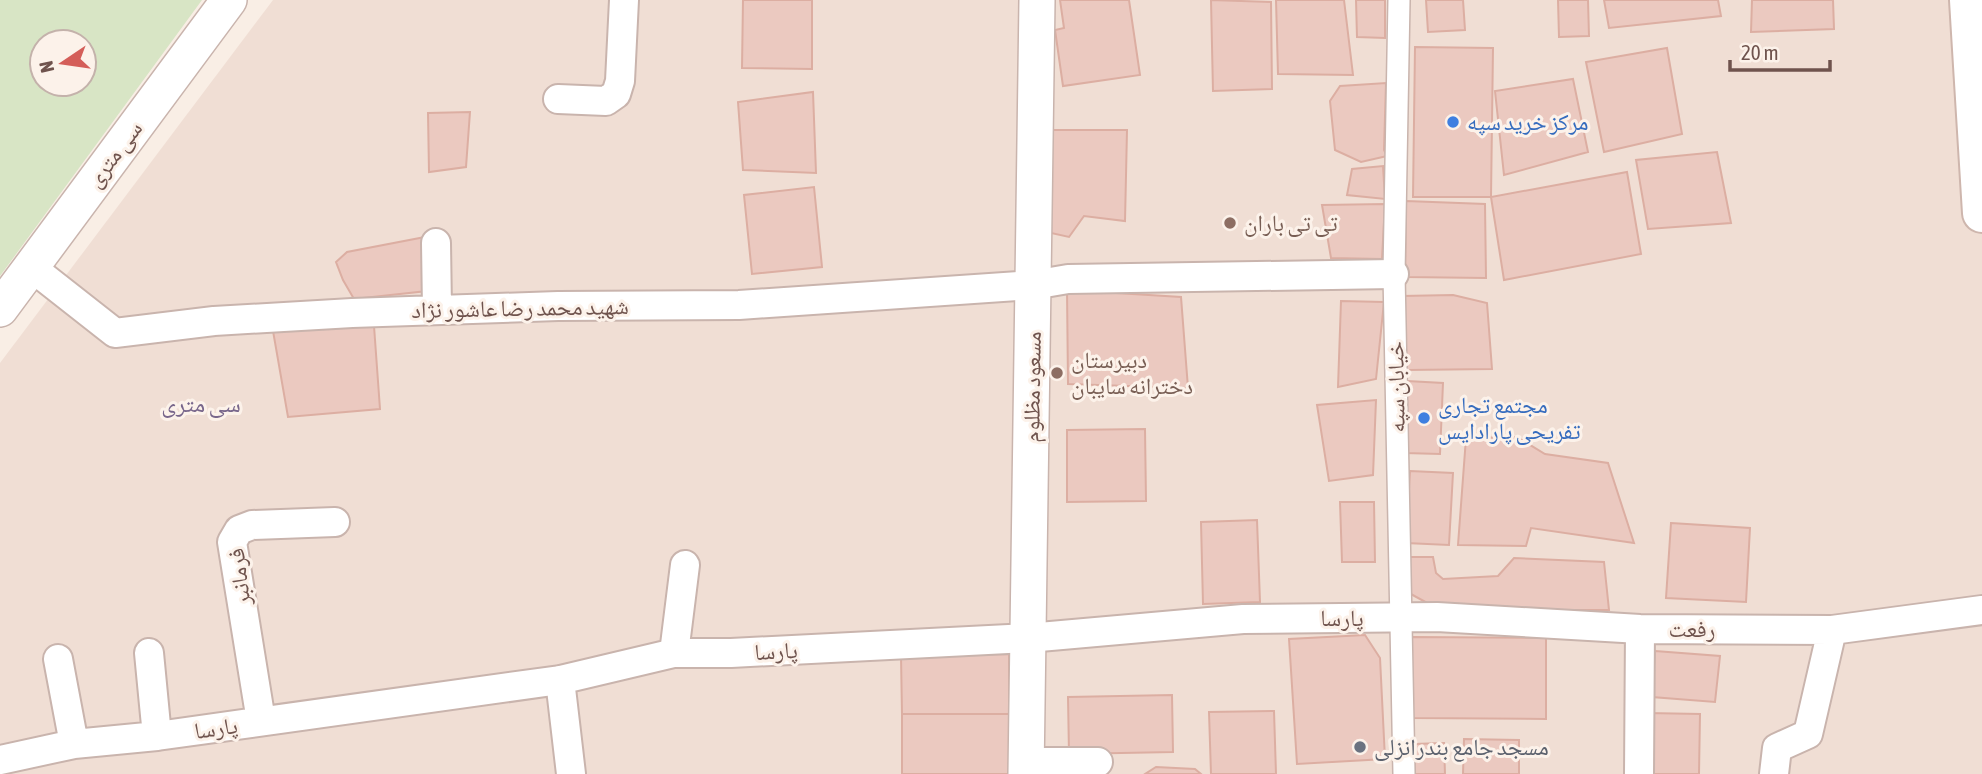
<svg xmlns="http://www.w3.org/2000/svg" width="1982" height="774" font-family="'Asap Condensed','Noto Naskh Arabic',sans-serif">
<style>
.residential{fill:#f0ded4}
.green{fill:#d8e5c5;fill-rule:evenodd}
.building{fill:#ebc9c0;stroke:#dcaea2;stroke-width:2}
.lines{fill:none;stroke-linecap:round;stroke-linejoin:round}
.pedestrian-casing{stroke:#c9b4ad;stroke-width:24}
.minor-casing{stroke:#c9b4ad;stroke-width:32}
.tertiary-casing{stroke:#c9b4ad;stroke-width:38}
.secondary-casing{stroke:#ceb6ad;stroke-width:42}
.pedestrian{stroke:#fff;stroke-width:21}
.minor{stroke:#fff;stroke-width:28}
.tertiary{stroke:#fff;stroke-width:35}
.secondary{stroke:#fff;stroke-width:38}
.shop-dot{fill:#3f7fe0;stroke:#fcf2ea;stroke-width:2.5}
.education-dot{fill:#8d6e63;stroke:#fcf2ea;stroke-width:2.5}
.worship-dot{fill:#6b7280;stroke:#fcf2ea;stroke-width:2.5}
.labels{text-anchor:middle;stroke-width:6;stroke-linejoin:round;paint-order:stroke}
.shop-label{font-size:23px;fill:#366cbe;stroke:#fcf2ea;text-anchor:start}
.street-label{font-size:23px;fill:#6f534d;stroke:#fcf2ea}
.education-label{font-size:23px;fill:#785e54;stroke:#fcf2ea;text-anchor:start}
.worship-label{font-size:23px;fill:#5b616d;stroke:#fcf2ea;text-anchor:start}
.neighbourhood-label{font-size:24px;fill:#78668b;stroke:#fcf2ea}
</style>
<rect width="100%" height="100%" fill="#f9eee5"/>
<path class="residential" d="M273,0H1982V774H0V363Z"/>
<path class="green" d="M0,0H202L0,276ZM42,42H84V84H42Z"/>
<path class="building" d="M743,0H812V69L742,68Z
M1060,0H1129L1140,75L1063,86L1055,30L1064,28Z
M1211,0L1271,2L1272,89L1213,91Z
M1276,0H1344L1353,75L1278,74Z
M1356,0H1385V38L1357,37Z
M1426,0H1463L1465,30L1428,32Z
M1558,0H1588L1589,36L1559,37Z
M1604,0H1718L1721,16L1609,28Z
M1752,0H1833L1834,29L1751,32Z
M1415,47L1493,48L1491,197H1413Z
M1667,48L1682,134L1604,152L1586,62Z
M1573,79L1588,152L1504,175L1495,91Z
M1386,83L1384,150L1387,156L1361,162L1335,150L1330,101L1340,86Z
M813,92L816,173L743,170L738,102Z
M470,112L466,167L429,172L428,113Z
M1052,130H1127L1125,221L1084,216L1069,237L1042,231Z
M1717,152L1731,223L1648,229L1636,160Z
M1383,166L1385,199L1347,195L1352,169Z
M1627,172L1641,254L1504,280L1491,197Z
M814,187L822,267L752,274L744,195Z
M1406,201L1485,204L1486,278L1405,277Z
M1385,204L1382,259L1331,258L1322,205Z
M425,237L427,291L354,299L343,280L336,262L347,252Z
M1067,290L1181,297L1188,388L1068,384Z
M1453,295L1487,303L1492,369L1407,370L1402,296Z
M1341,301L1384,302L1376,379L1338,387Z
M374,326L380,409L288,417L273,331Z
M1407,381L1443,383L1440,454L1405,453Z
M1376,400L1373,475L1329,481L1317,405Z
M1145,429L1146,501L1067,502V430Z
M1517,437L1545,454L1608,463L1634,543L1531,528L1526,546L1458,545L1466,438Z
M1410,471L1453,473L1449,545L1406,543Z
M1340,502H1374L1375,562H1342Z
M1257,520L1260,602L1203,604L1201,522Z
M1671,523L1750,528L1746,602L1666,598Z
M1405,557H1433L1436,573L1443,579L1498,576L1514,558L1604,562L1609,610H1440L1409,593Z
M1365,635L1380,658L1385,759L1297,764L1289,639Z
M1412,637L1546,638V719L1411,718Z
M1655,651L1720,656L1715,702L1652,697Z
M1009,654V714H902L901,656Z
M1172,695L1173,752L1069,754L1068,697Z
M1274,711L1276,774H1211L1209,712Z
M1647,713L1700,714L1699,774H1645Z
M902,714H1009V774H902Z
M1464,739L1519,740V774H1463Z
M1444,743L1445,774H1415L1414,744Z
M1156,767L1195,769L1201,774H1145Z"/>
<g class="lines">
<defs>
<path id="pedestrian" d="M1399,0L1394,274L1404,774"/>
<path id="minor" d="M558,99L606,101L616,94L620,81L624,0
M436,243L437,309
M31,267L115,333L214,321L352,313L558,306L739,305L1033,285L1068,279L1394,274
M149,653L157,736
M674,653L685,565
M58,659L74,744
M560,680L571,774
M261,721L232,542L239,530L252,525L335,522
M0,760L74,744L157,736L560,680L674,653H731L1028,638L1243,619L1437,617L1640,629L1832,630L1982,610
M1027,762H1098
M1639,774L1640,629
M1774,774L1777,748L1808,734L1832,630"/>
<path id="tertiary" d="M0,309L229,0
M1026,774L1037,0"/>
<path id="secondary" d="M1969,0L1982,213"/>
</defs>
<use href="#pedestrian" class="pedestrian-casing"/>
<use href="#minor" class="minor-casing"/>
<use href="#tertiary" class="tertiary-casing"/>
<use href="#secondary" class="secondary-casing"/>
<use href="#pedestrian" class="pedestrian"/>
<use href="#minor" class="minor"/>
<use href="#tertiary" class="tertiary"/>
<use href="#secondary" class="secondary"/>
</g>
<g class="shop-dot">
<circle cx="1453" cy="122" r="7"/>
<circle cx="1424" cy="418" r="7"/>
</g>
<g class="education-dot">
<circle cx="1230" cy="223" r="7"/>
<circle cx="1057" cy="373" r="7"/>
</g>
<circle class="worship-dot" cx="1360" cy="747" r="7"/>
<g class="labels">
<g class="shop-label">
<text x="1467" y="130">مرکز خرید سپه</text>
<text x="1438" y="413">مجتمع تجاری<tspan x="1438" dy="26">تفریحی پارادایس</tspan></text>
</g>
<g class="street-label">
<text transform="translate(114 154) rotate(-53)" y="8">سی متری</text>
<text transform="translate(520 308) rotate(-1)" y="8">شهید محمد رضا عاشور نژاد</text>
<text transform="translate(1032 387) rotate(-89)" y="8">مسعود مظلوم</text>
<text transform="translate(1396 387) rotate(-91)" y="8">خیابان سپه</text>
<text transform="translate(239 577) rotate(-97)" y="8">فرمانبر</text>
<text x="1342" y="626">پارسا</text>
<text x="1692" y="637">رفعت</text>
<text transform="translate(776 651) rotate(-3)" y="8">پارسا</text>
<text transform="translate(216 728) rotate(-8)" y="8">پارسا</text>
</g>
<g class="education-label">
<text x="1244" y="231">تی تی باران</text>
<text x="1071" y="368">دبیرستان<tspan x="1071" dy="26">دخترانه سایبان</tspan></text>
</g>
<g class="worship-label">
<text x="1374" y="755">مسجد جامع بندرانزلی</text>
</g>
<g class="neighbourhood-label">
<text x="201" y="412">سی متری</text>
</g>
</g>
<g transform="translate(63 63) rotate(257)"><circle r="33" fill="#fcf2ea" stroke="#c4b2ab" stroke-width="2"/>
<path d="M0-5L12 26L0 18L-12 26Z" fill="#d45e59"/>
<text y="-10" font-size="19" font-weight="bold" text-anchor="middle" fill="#6f534d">N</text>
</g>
<path d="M1730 60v10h100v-10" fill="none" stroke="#6f534d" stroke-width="3.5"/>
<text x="1741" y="60" font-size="21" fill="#6f534d" stroke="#fcf2ea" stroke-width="5" paint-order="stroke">20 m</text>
</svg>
